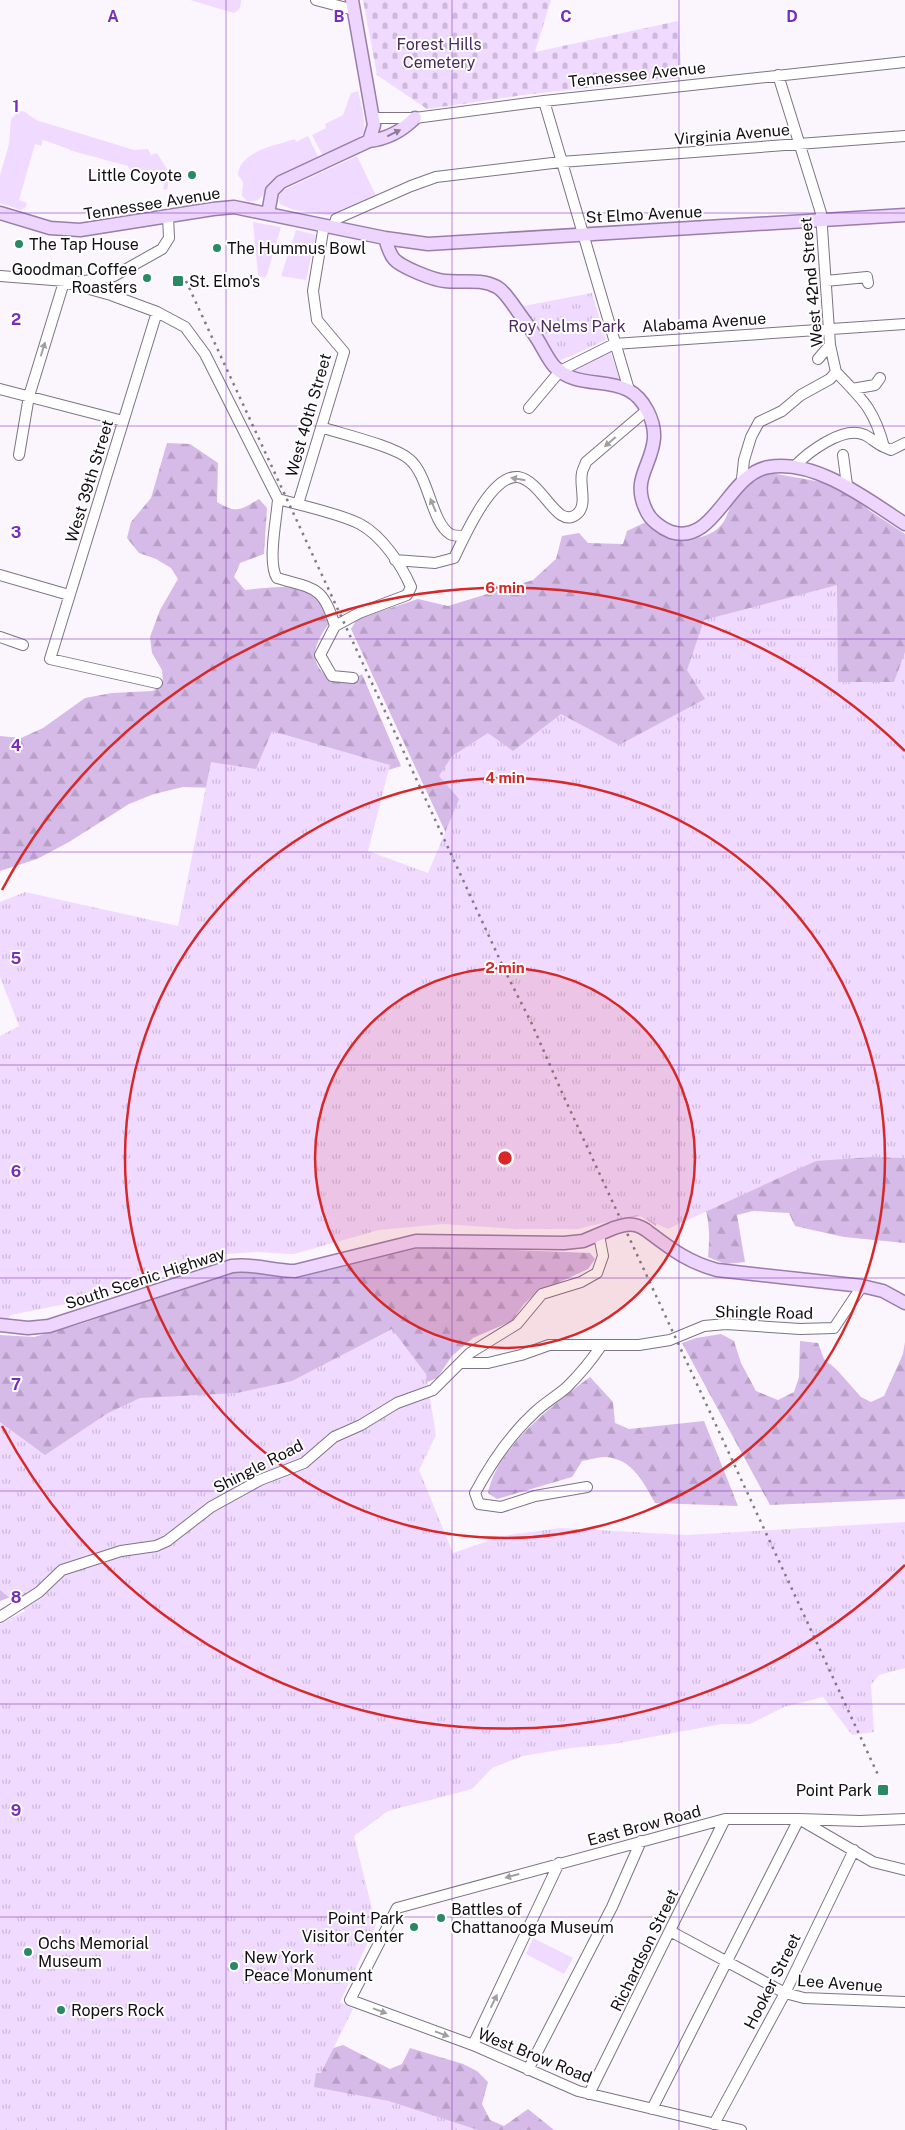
<svg xmlns="http://www.w3.org/2000/svg" width="905" height="2130" font-family="'Public Sans',sans-serif">
<style>
.green{fill:#f0daff}
.forest{fill:url(#forest-firs)}
.cemetery{fill:url(#cemetery-stones)}
.park{fill:url(#park-tufts)}
.lines{fill:none;stroke-linecap:round;stroke-linejoin:round}
.minor-casing{stroke:#7e7385;stroke-width:12}
.major-casing{stroke:#997daa;stroke-width:15}
.minor{stroke:#fff;stroke-width:10}
.major{stroke:#eed5fd;stroke-width:12}
.rail{stroke:#817c83;stroke-width:2.5;stroke-dasharray:2.5 5;stroke-linecap:butt}
.major-bridge-casing{stroke:#997daa;stroke-width:15;stroke-linecap:butt}
.major-bridge{stroke:#eed5fd;stroke-width:12}
.oneway{fill:#8b7b94}
.oneway2{fill:#a09fa1}
.grid{fill:none;stroke:#7b2cbf;stroke-width:1;stroke-opacity:0.55}
.ring{fill:none;stroke:#d62828;stroke-width:2.5}
.poi-dot{fill:#298962;stroke:#fff;stroke-width:2}
.labels{text-anchor:middle;stroke-width:4;stroke-linejoin:round;paint-order:stroke}
.park-label{font-size:16px;fill:#4d2a61;stroke:#fff}
.street-label{font-size:16px;fill:#120e14;stroke:#fff}
.poi-label{font-size:16px;fill:#120e14;stroke:#fff;text-anchor:start}
.grid-label{font-size:16px;text-anchor:middle;font-weight:bold;fill:#7b2cbf;stroke:#fff;stroke-width:4;stroke-linejoin:round;paint-order:stroke}
.centre{fill:#d62828;stroke:#fff;stroke-width:2.5}
.ring-label{font-size:15px;text-anchor:middle;font-weight:bold;fill:#d62828;stroke:#fff;stroke-width:4;stroke-linejoin:round;paint-order:stroke}
</style>
<defs>
<pattern id="forest-firs" width="22" height="20" patternUnits="userSpaceOnUse" patternTransform="scale(1.25)"><rect width="22" height="20" fill="#d6bae7"/><path d="M5 1l3.5 6h-7zM16 11l3.5 6h-7z" fill="#b79fc5"/></pattern>
<pattern id="cemetery-stones" width="16" height="16" patternUnits="userSpaceOnUse" patternTransform="scale(1.25)"><rect width="16" height="16" fill="#f0daff"/><path d="M2 7V4a2 2 0 0 1 4 0v3zM10 15v-3a2 2 0 0 1 4 0v3z" fill="#cdbada"/></pattern>
<pattern id="park-tufts" width="24" height="20" patternUnits="userSpaceOnUse" patternTransform="scale(1.25)"><rect width="24" height="20" fill="#f0daff"/><path d="M3 7l-1-3M5 7V3M7 7l1-3M15 17l-1-3M17 17v-4M19 17l1-3" fill="none" stroke="#cdbada"/></pattern>
</defs>
<rect width="100%" height="100%" fill="#fbf6fe"/>
<path class="green" d="M190,0H241C241,6 240,10 234,13Z
M358,91C360,100 367,125 363,133C359,141 332,152 323,156L312,135L326,128L325,124L343,115L351,93Z
M20,111L25,112L36,120L134,150L148,149L151,155L157,153L170,174L167,190L163,189L165,181L153,177V174L129,169L128,166L69,150V149L43,140L41,146L35,144L19,200L27,203L25,208L21,210L0,203V175L9,144L11,119L16,114L15,112Z
M308,136L319,158C306,165 282,173 272,182C262,192 263,204 247,201L242,196L243,182L238,175C239,151 277,145 295,139L296,142Z
M357,156L377,198L333,216L294,210L280,204L278,197L282,191Z
M253,222L281,227L267,275L264,278L258,275Z
M296,230L316,235L306,280L281,276Z
M610,351L621,382L571,372L572,368Z
M533,1938L573,1958L564,1974L526,1954Z"/>
<path class="forest" d="M167,443L190,444L218,463L217,502C236,514 241,510 259,499L267,508L264,554L240,563L234,577L245,590C268,588 307,580 323,603C326,608 328,615 331,621C324,630 316,641 315,653C314,670 332,685 349,682C353,681 358,676 362,674L401,766L323,791L183,787L154,794L129,804L69,842L37,859L0,871V736L21,738L43,728L85,698L112,693L153,691L163,683L162,670L152,653L150,637L160,610L178,579L171,568L156,559L139,553L127,538L131,522L151,498Z
M771,473L827,483L852,495L870,511L905,534V1243L844,1237L795,1226L789,1213L753,1211L737,1215L745,1262L725,1264L708,1257C710,1237 710,1218 702,1200L660,1198L656,1226L641,1216L625,1218L351,629L357,619L418,599L448,606L533,580L556,559L562,536L579,533L588,543L623,544L627,531L646,522C652,526 658,533 665,536C682,543 711,539 722,524C726,519 728,512 731,506C740,489 752,477 771,473Z
M437,1247L590,1253L595,1259L588,1269L536,1293L524,1304L512,1321L473,1338L452,1356L437,1378L394,1396L21,1593L0,1601V1335L34,1337L81,1324L222,1274L243,1271L293,1279L415,1249Z
M721,1334L734,1341L741,1363L756,1391L778,1400L794,1392L799,1377L800,1341L818,1343L824,1359L837,1370L861,1397L871,1402L884,1396L903,1354L905,1342V1499L770,1505L682,1343L696,1338Z
M590,1377L613,1402L615,1423L629,1429L704,1421L738,1506L655,1503C644,1483 632,1458 605,1457C598,1457 589,1460 582,1461L572,1477L497,1499L488,1493C497,1447 554,1404 590,1377Z
M0,1983L318,2053L343,2045L390,2069L402,2064L410,2048L463,2064L477,2071L488,2082L482,2104L490,2120L504,2126L528,2109L554,2130H0Z"/>
<path class="cemetery" d="M363,0H551L535,52L678,21L682,78L530,94L427,109L377,75Z"/>
<path class="park" d="M592,293L606,340L557,362L522,311L523,306Z
M837,585L838,682H894L905,652V1158L872,1157L816,1161L668,1229L637,1215L577,1229H516L443,1224L379,1230L294,1254L257,1252L214,1255L90,1299L11,1315L0,1328V1036L19,1026L0,977V902L25,892L178,926L211,762L256,769L272,731L390,765L368,851L428,873L459,799L439,776L452,756L488,733L513,751L561,714L619,745L705,699L687,670L704,620Z
M392,1329L426,1374L436,1435L419,1470L453,1553L503,1536L560,1528L687,1535L905,1522V1668L879,1675L871,1685L874,1732L852,1735L823,1697L784,1707L750,1724H722L613,1744L571,1748L523,1756L492,1768L472,1789L388,1811L354,1836L376,1925L340,2002L353,2009L321,2073H316L314,2087L389,2101L478,2130H0V1624L25,1611L0,1590V1422L45,1455L108,1413L140,1398L237,1393L292,1381Z"/>
<g class="lines">
<defs>
<path id="minor" d="M316,0L354,10
M778,75L821,213L830,345L836,372
M544,101L629,390
M372,118H415L544,101L905,62
M334,227L336,219L411,186L436,177L561,162L905,136
M0,276L79,282L114,276L162,249L169,238L168,216
M826,281L867,277L868,283
M157,312L50,659L157,683
M818,359L830,345
M836,372C863,400 874,409 884,447L891,450L905,443
M0,389L123,421
M852,389L875,385L880,378
M529,408L560,371L614,344L905,324
M321,427C342,434 394,446 409,459C429,475 431,522 450,534C453,536 460,536 465,536
M19,455L29,396L64,282L111,295L157,312L185,327L205,354L278,499C303,506 338,513 360,524C382,536 401,564 411,587L407,595L359,613L335,626L320,655L332,676L353,678
M843,455L847,485
M794,467C807,453 843,425 865,435C871,438 877,444 884,447
M742,479L744,460L751,437L759,422L782,411L801,395L830,379L836,372
M278,499C277,517 267,563 277,578C314,589 323,585 335,626
M298,504L344,352L317,320L313,291L324,225
M395,560L435,563L454,558C464,538 491,474 518,477C543,481 557,531 577,514C588,505 579,485 582,473C582,470 585,466 586,462L647,410
M0,575L69,595
M0,637L23,645
M460,1363L470,1353L517,1324L542,1294L581,1282L597,1273L603,1256L599,1235
M587,1487L535,1496L501,1507L479,1504L475,1493C491,1463 509,1436 534,1413C544,1403 557,1396 567,1387C580,1374 591,1361 601,1346
M0,1617L39,1592L62,1570L121,1551L156,1546L167,1541L211,1507L260,1480L304,1463L334,1437L361,1425L397,1403L433,1390L460,1363H488L521,1355L549,1345H639L670,1340L704,1326L726,1324L800,1329L834,1328L862,1286
M670,1931L785,1993L804,1998L905,2002
M473,2045L559,1863
M528,2070L612,1907L641,1841
M589,2094L725,1819
M652,2109L799,1819L873,1862L905,1870
M714,2124L785,1993L854,1850
M741,2130L578,2091L473,2045L350,2000L397,1908L725,1819H799L860,1821L905,1819"/>
<path id="major" d="M352,0L374,125L369,141
M0,213L50,228L80,230L213,209L234,207L385,238L428,244L905,215
M268,214L272,191L281,182L369,141C387,139 403,130 415,118
M385,238C387,245 389,253 394,259C401,267 433,280 445,281C463,283 480,278 497,287C504,291 507,297 512,303C520,315 528,325 536,337C542,346 547,358 554,366C575,388 604,378 628,390C644,398 655,421 654,438C652,466 631,479 646,510C650,520 661,528 671,532C715,546 728,473 769,467C816,459 868,500 905,524
M646,1230C670,1248 687,1262 717,1270L862,1286L883,1291L905,1303
M0,1325L28,1328L49,1326L232,1266C253,1263 273,1271 295,1271L416,1241L564,1243L583,1241L614,1228"/>
</defs>
<use href="#minor" class="minor-casing"/>
<use href="#major" class="major-casing"/>
<use href="#minor" class="minor"/>
<use href="#major" class="major"/>
<path class="rail" d="M186,281L506,973L531,1022L564,1097L879,1777"/>
<defs>
<path id="major-bridge" d="M614,1228C626,1224 634,1222 646,1230"/>
</defs>
<use href="#major-bridge" class="major-bridge-casing"/>
<use href="#major-bridge" class="major-bridge"/>
</g>
<defs><path id="oneway-solid" d="M-6-.8H1V-3.2L6.5 0L1 3.2V.8H-6Z" transform="scale(1.25)"/></defs>
<use class="oneway" href="#oneway-solid" transform="translate(394 133) rotate(-26)"/>
<g class="oneway2">
<use href="#oneway-solid" transform="translate(43 349) rotate(-73)"/>
<use href="#oneway-solid" transform="translate(610 442) rotate(139)"/>
<use href="#oneway-solid" transform="translate(518 479) rotate(-171)"/>
<use href="#oneway-solid" transform="translate(433 505) rotate(-113)"/>
<use href="#oneway-solid" transform="translate(512 1876) rotate(165)"/>
<use href="#oneway-solid" transform="translate(494 2001) rotate(-64)"/>
<use href="#oneway-solid" transform="translate(380 2011) rotate(20)"/>
<use href="#oneway-solid" transform="translate(442 2034) rotate(20)"/>
</g>
<path class="grid" d="M226,0V2130M452,0V2130M679,0V2130M0,213H905M0,426H905M0,639H905M0,852H905M0,1065H905M0,1278H905M0,1491H905M0,1704H905M0,1917H905"/>
<circle cx="505" cy="1158" r="190" fill="#d62828" fill-opacity=".12"/>
<g class="ring">
<circle cx="505" cy="1158" r="190"/>
<circle cx="505" cy="1158" r="380"/>
<path d="M905 1565A570 570 0 0 1 2 1426M2 890A570 570 0 0 1 905 751"/>
</g>
<g class="poi-dot">
<circle cx="192" cy="175" r="5"/>
<circle cx="19" cy="244" r="5"/>
<circle cx="217" cy="248" r="5"/>
<circle cx="147" cy="278" r="5"/>
<rect x="172" y="275" width="12" height="12" rx="2.5"/>
<rect x="877" y="1784" width="12" height="12" rx="2.5"/>
<circle cx="441" cy="1918" r="5"/>
<circle cx="414" cy="1927" r="5"/>
<circle cx="28" cy="1952" r="5"/>
<circle cx="234" cy="1966" r="5"/>
<circle cx="61" cy="2010" r="5"/>
</g>
<g class="labels">
<g class="park-label">
<text x="439" y="50">Forest Hills<tspan x="439" dy="18">Cemetery</tspan></text>
<text x="567" y="332">Roy Nelms Park</text>
</g>
<g class="street-label">
<text transform="translate(637 74) rotate(-6)" y="6">Tennessee Avenue</text>
<text transform="translate(732 134) rotate(-5)" y="6">Virginia Avenue</text>
<text transform="translate(152 203) rotate(-9)" y="6">Tennessee Avenue</text>
<text transform="translate(644 214) rotate(-3)" y="6">St Elmo Avenue</text>
<text transform="translate(811 282) rotate(-95)" y="6">West 42nd Street</text>
<text transform="translate(704 322) rotate(-4)" y="6">Alabama Avenue</text>
<text transform="translate(308 415) rotate(-74)" y="6">West 40th Street</text>
<text transform="translate(89 481) rotate(-73)" y="6">West 39th Street</text>
<text transform="translate(145 1278) rotate(-18)" y="6">South Scenic Highway</text>
<text transform="translate(764 1312) rotate(1)" y="6">Shingle Road</text>
<text transform="translate(258 1466) rotate(-27)" y="6">Shingle Road</text>
<text transform="translate(644 1825) rotate(-15)" y="6">East Brow Road</text>
<text transform="translate(644 1950) rotate(-64)" y="6">Richardson Street</text>
<text transform="translate(772 1981) rotate(-63)" y="6">Hooker Street</text>
<text transform="translate(840 1983) rotate(4)" y="6">Lee Avenue</text>
<text transform="translate(535 2055) rotate(22)" y="6">West Brow Road</text>
</g>
<g class="poi-label">
<text x="182" y="181" text-anchor="end">Little Coyote</text>
<text x="29" y="250">The Tap House</text>
<text x="227" y="254">The Hummus Bowl</text>
<text x="137" y="275" text-anchor="end">Goodman Coffee<tspan x="137" dy="18">Roasters</tspan></text>
<text x="189" y="287">St. Elmo's</text>
<text x="872" y="1796" text-anchor="end">Point Park</text>
<text x="451" y="1915">Battles of<tspan x="451" dy="18">Chattanooga Museum</tspan></text>
<text x="404" y="1924" text-anchor="end">Point Park<tspan x="404" dy="18">Visitor Center</tspan></text>
<text x="38" y="1949">Ochs Memorial<tspan x="38" dy="18">Museum</tspan></text>
<text x="244" y="1963">New York<tspan x="244" dy="18">Peace Monument</tspan></text>
<text x="71" y="2016">Ropers Rock</text>
</g>
</g>
<g class="grid-label">
<text x="113" y="22">A</text>
<text x="339" y="22">B</text>
<text x="566" y="22">C</text>
<text x="792" y="22">D</text>
<text x="16" y="112">1</text>
<text x="16" y="325">2</text>
<text x="16" y="538">3</text>
<text x="16" y="751">4</text>
<text x="16" y="964">5</text>
<text x="16" y="1177">6</text>
<text x="16" y="1390">7</text>
<text x="16" y="1603">8</text>
<text x="16" y="1816">9</text>
</g>
<circle cx="505" cy="1158" r="8" class="centre"/>
<g class="ring-label">
<text x="505" y="593">6 min</text>
<text x="505" y="783">4 min</text>
<text x="505" y="973">2 min</text>
</g>
</svg>
